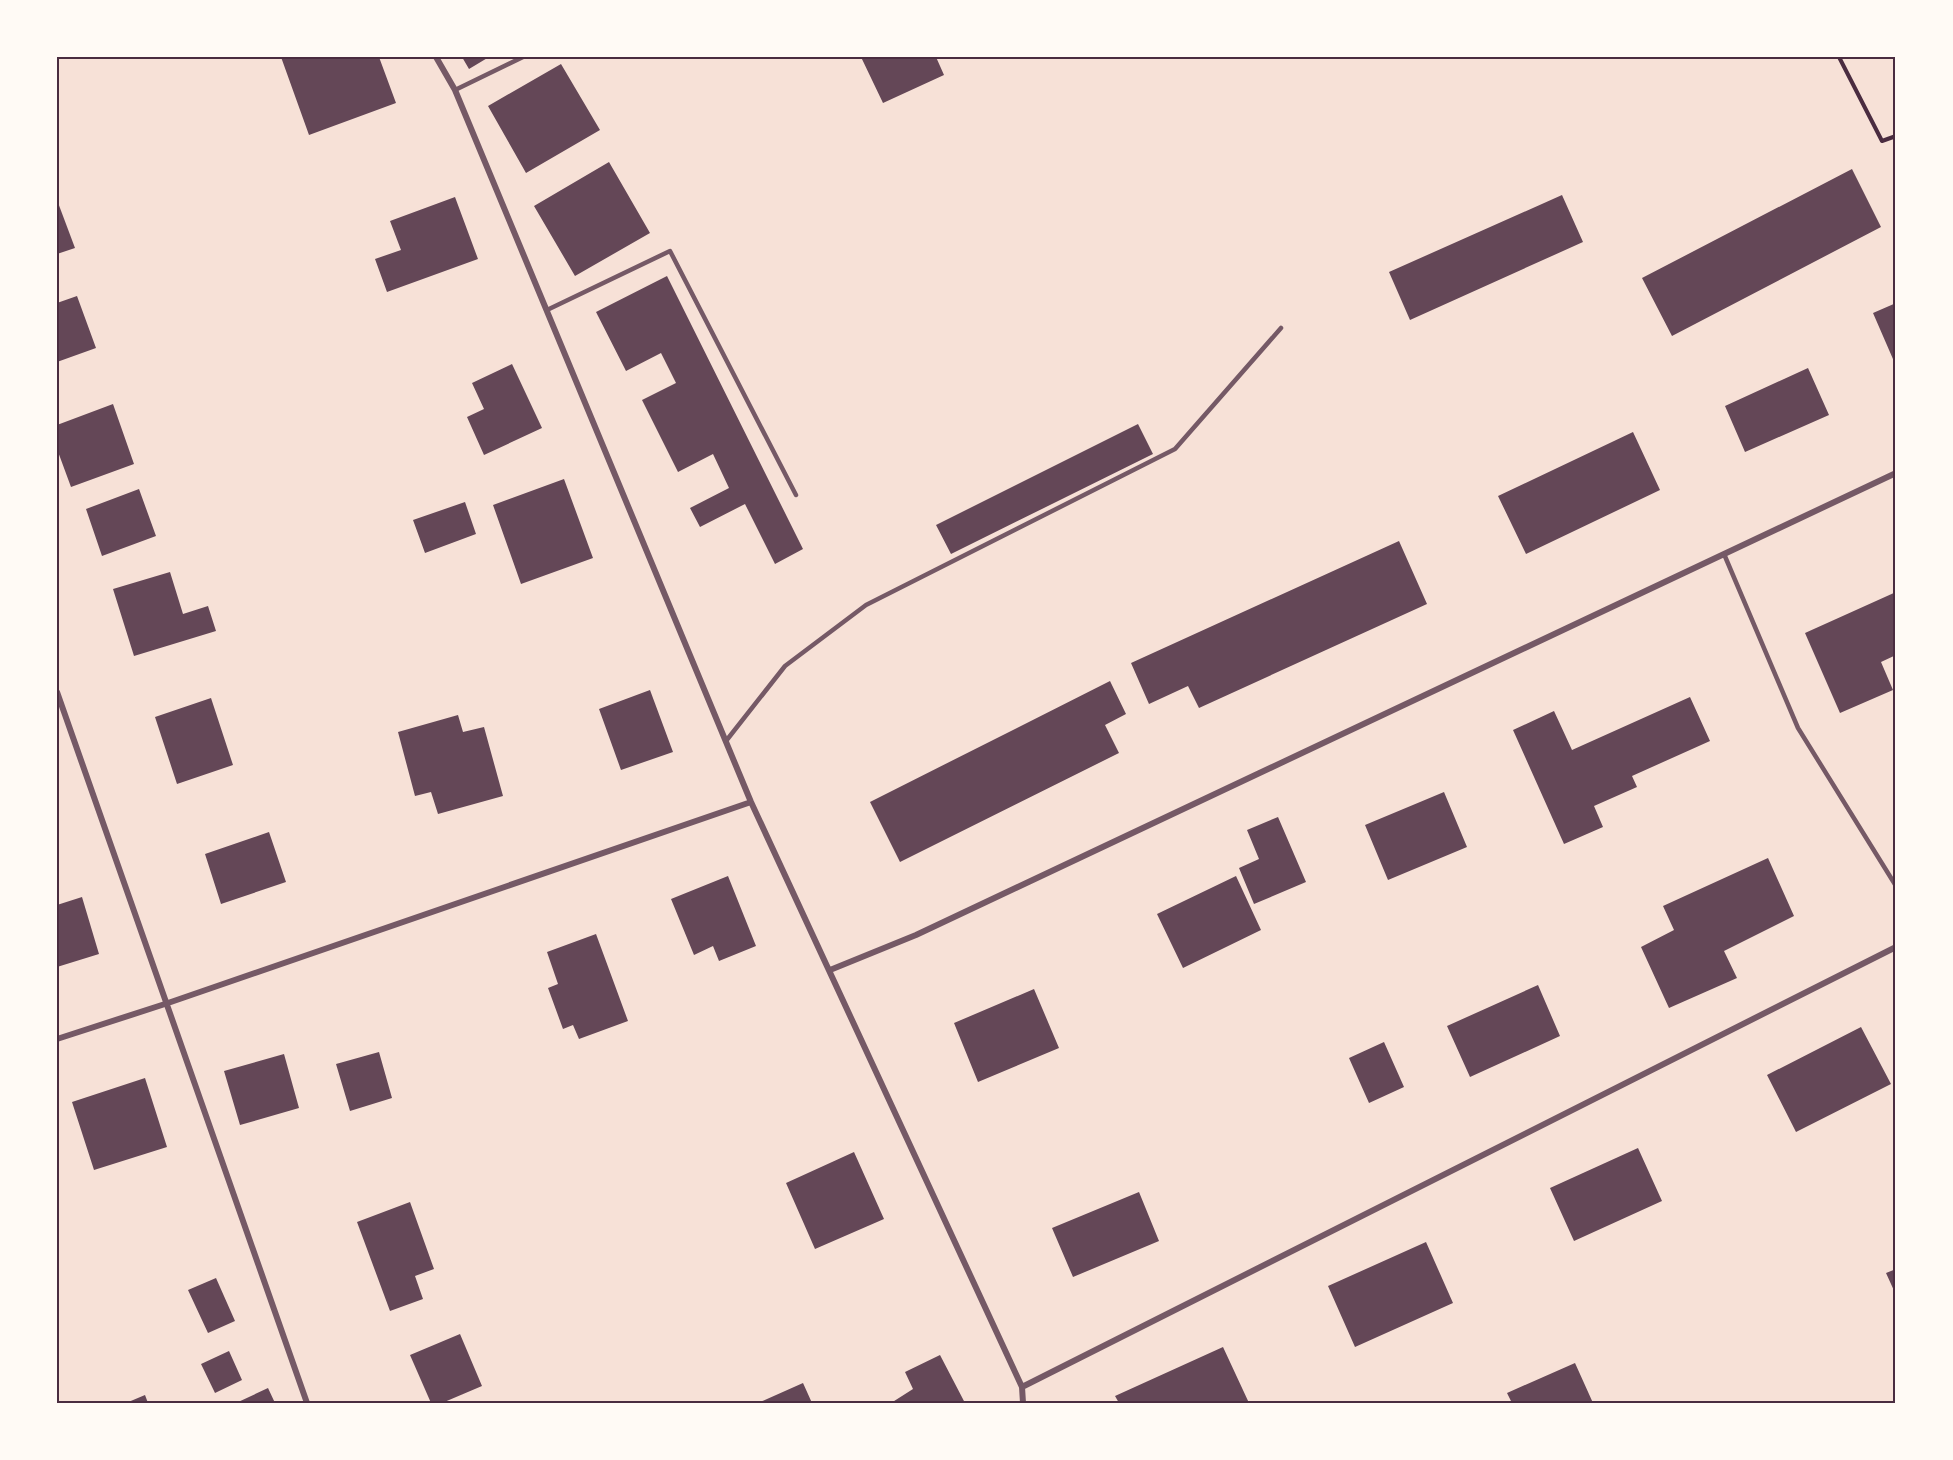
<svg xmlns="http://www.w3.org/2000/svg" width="1953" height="1460" font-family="Georgia,serif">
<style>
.building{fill:#644757}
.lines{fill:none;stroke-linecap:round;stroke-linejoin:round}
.path{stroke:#4a2c40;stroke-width:4}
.service{stroke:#755966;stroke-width:4.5}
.minor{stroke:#755966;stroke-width:6}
.neatline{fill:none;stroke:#4a2c40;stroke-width:2}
</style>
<rect width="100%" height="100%" fill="#f7e1d7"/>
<path class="building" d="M281,57H379L396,103L309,135Z
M462,57H489L469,69Z
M861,57H936L944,75L883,103Z
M561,64L600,130L526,173L488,106Z
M609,162L650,233L575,276L534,206Z
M1852,169L1881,227L1672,336L1642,278Z
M1562,195L1583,242L1410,320L1389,272Z
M455,197L478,259L387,292L375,259L401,250L390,221Z
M57,200L75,248L57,254Z
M667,276L803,549L775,564L745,504L700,527L690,508L729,488L713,454L678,472L642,400L676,383L661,353L626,371L596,312Z
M77,296L96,348L57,362V303Z
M1896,303V366L1873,313Z
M512,364L542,428L484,455L467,417L484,409L472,383Z
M1808,368L1829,415L1745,452L1725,406Z
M113,404L134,464L71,487L57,449V425Z
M1138,424L1153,454L951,554L936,525Z
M1633,432L1660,490L1526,554L1498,496Z
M564,479L593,558L521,584L493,505Z
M139,489L156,536L102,556L86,509Z
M465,502L476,534L425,553L413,520Z
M1399,541L1427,604L1199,708L1188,686L1149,704L1131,663Z
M170,572L183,614L208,606L216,631L134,656L113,589Z
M1896,592V655L1881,662L1893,690L1840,713L1805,633Z
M1110,681L1126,714L1105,725L1119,753L900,862L870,802Z
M650,690L673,752L621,770L599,709Z
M1690,697L1710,741L1632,776L1637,787L1594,806L1603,827L1564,844L1513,730L1554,711L1572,750Z
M211,698L233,765L177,784L155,717Z
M458,715L463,732L484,727L503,796L438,814L431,792L415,796L398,732Z
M1444,792L1467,847L1388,880L1365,825Z
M1278,817L1306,882L1254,904L1239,868L1259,859L1247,830Z
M269,832L286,882L221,904L205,854Z
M1768,858L1794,916L1724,951L1737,978L1669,1008L1641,947L1674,930L1663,906Z
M728,876L756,946L719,961L713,946L694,955L671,899Z
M1236,876L1261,930L1183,968L1157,914Z
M82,897L99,954L57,967V905Z
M596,934L628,1021L579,1039L573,1025L563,1029L548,988L558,984L547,952Z
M1538,985L1560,1036L1470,1077L1447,1026Z
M1034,989L1059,1048L978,1082L954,1023Z
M1861,1027L1891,1084L1796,1132L1767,1075Z
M1384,1042L1404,1087L1369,1103L1349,1058Z
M379,1052L392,1098L350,1111L336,1064Z
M284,1054L299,1108L240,1125L224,1071Z
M145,1078L167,1147L94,1170L72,1102Z
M1638,1148L1662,1201L1574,1241L1550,1188Z
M854,1152L884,1219L815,1249L786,1183Z
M1139,1192L1159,1241L1073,1277L1052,1228Z
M410,1202L434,1269L415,1276L423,1299L390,1311L357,1222Z
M1426,1242L1453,1303L1355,1347L1328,1286Z
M1896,1269V1295L1886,1273Z
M216,1278L235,1321L208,1333L188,1290Z
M460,1334L482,1386L442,1403H431L410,1355Z
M1223,1347L1249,1403H1119L1115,1396Z
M229,1351L242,1380L215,1393L201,1364Z
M940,1355L965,1403H891L913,1389L905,1372Z
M1575,1363L1593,1403H1512L1507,1393Z
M803,1383L812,1403H758Z
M268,1388L275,1403H236Z
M145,1395L148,1403H126Z"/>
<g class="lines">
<path class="path" d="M1839,57L1882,141L1896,136"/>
<path class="service" d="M455,90L523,57
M547,310L670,251L796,495
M1724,554L1798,728L1896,886
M726,741L785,666L866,605L1175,449L1281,328"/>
<path class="minor" d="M436,57L455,90L751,802L1022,1387L1023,1403
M57,692L307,1403
M830,970L916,935L1896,473
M57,1039L168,1003L751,802
M1022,1387L1896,947"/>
</g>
<rect width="1953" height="1460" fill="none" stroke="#fffaf5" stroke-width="117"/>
<rect x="58" y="58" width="1836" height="1344" class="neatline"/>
</svg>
